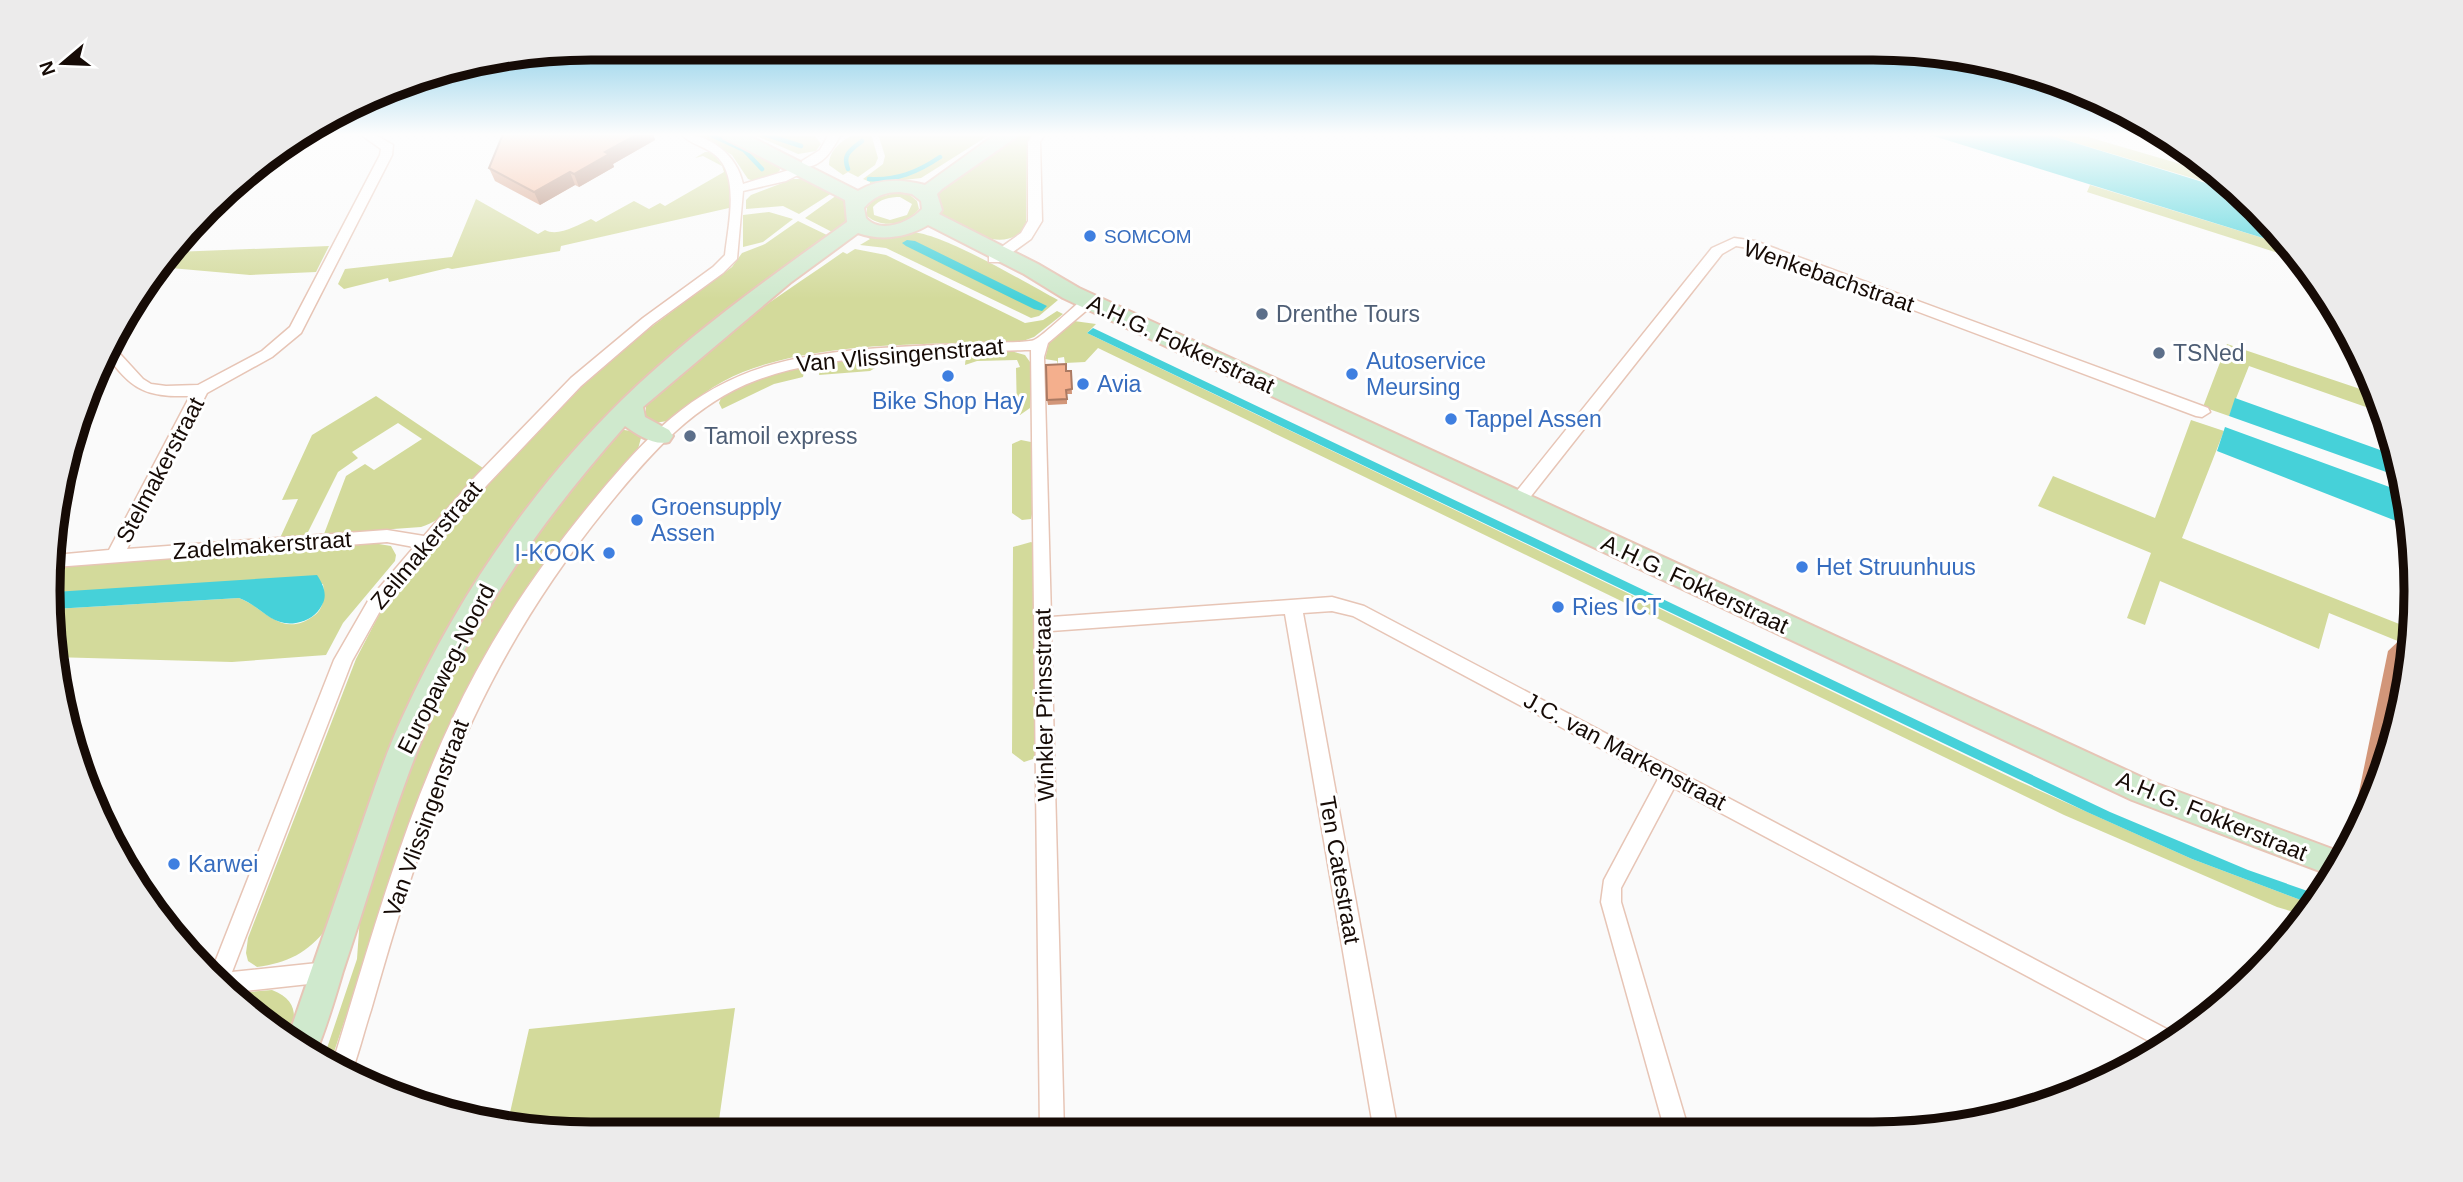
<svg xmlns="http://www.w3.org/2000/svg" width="2463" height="1182" font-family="Helvetica,sans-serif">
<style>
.green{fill:#d3da9b;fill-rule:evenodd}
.water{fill:#46d1d9}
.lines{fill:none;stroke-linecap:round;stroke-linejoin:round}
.stream{stroke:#46d1d9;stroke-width:4.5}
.street-casing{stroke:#e7c5b6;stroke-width:3}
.secondary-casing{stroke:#e7c5b6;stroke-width:4}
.street{fill:#fff;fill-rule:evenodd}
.secondary{fill:#cfe9cd;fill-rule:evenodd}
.wall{fill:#d29679}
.shaded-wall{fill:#ab7a63}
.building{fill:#f4af8d;stroke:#ab7a63;stroke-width:2}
.shop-dot{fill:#3f7fe0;stroke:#fff;stroke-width:2.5}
.service-dot{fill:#5c6f8a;stroke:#fff;stroke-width:2.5}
.labels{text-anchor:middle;stroke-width:6;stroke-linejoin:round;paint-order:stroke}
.far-shop-label{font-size:19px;fill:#366cbe;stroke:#fff;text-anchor:start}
.street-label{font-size:23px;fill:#160b06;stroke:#fff}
.service-label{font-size:23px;fill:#4e5e75;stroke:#fff;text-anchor:start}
.shop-label{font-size:23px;fill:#366cbe;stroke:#fff;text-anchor:start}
.rim{fill:none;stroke:#160b06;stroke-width:9}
</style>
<rect width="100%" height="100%" fill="#fafafa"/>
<path class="green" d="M698,134H719L771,158L779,165L780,170C773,179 758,183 748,179L732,155Z
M752,134L815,136L821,144L816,151L798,154Z
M855,134H871L878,158L875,165L858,177L848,172L843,175L829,165C829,150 842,140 855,134Z
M878,134H991L921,178L870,184V182L863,179L883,164L885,156Z
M1014,134H1032L1027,144L1026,228C999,255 968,229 939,214L937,194L942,185Z
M2046,134H2078L2218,175L2239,192Z
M705,152H711C730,172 731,182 729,208L561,246L560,251L452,269L448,268L389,282L388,278L344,289L338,284L345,269L452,257L476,199L538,234L545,230C558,237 578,225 591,219L596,222L634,201L649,209L660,203L665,206L724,172L722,166L703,156L695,158Z
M793,179H809L832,193L799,214L783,206L746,209V200L751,195Z
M2090,185L2289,246L2300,260L2087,192Z
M895,193L910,195L917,201L919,209C907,225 882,229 867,216V207L876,198ZM900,197L912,204L907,215L890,220L874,215L873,207C880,199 890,197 900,197Z
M837,195L846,200L847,226L834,233L805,218Z
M769,212L793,219L763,242L743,247V215Z
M798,221L829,236L743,303L493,559L327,928C308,953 287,963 257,967L248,961L246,953L248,938L356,659L381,611L486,487L572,394L627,345L732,267L742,253L765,244Z
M911,232C943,233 1026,283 1058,300L1039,316L1031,318L886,248L860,245L870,239L867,237Z
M329,246L316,272L250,275L159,267L174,252Z
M855,249L886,255L1025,323L1043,320L1057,311L1063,314L1034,337L1023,341C935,345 824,340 743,372C715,383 690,403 667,421L655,423L646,418V406C702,343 775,300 843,252L847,254Z
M1074,321L1096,324L1087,333L2016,780L2192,859L2314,905L2307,916L2277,907L2064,815L1098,348L1085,362L1065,363L1064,357L1058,358V365L1057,361L1045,359L1049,343Z
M2227,344L2378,395L2383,413L2249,366L2229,416L2203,407Z
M1011,351L1025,355L1030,362V408L1020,415L1017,414L1016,368L1020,367L1017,360L977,361L965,365L966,354Z
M870,360L875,363V368L870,371L819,375L821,363Z
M805,367L803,377L774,384L722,409L719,403L722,396L760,378Z
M376,396L483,468C466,490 449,519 421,527L324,534L346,476L365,464L374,470L422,439L398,423L352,452L358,458L338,472L306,536L280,538L298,499L282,500L312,435Z
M2191,420L2224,431L2182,538L2412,629L2410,646L2329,613L2319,649L2160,581L2145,625L2127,618L2151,553L2038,506L2053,476L2155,518Z
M618,429L637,432L641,438L638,449L568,531L530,582L460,703L421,792L331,1061L324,1057L357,959L361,902L423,728L510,564Z
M1021,440L1031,442L1032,514L1031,519L1022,520L1012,513V444Z
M1031,542L1035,544L1036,758L1024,762L1012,753L1013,547Z
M373,543L391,546L396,555L395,561L343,623L326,655L232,662L52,657L54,609L239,598C266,608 282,640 315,615C324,608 325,595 323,584L54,592L55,567Z
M272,990C296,999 297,1014 291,1036L230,998L238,993Z
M735,1008L719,1120L594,1135L507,1126L529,1029Z"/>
<path class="water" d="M1927,134H2046L2232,191C2257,198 2273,226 2289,246Z
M907,240L915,241L1047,306L1042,311L1034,309L906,246L902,243Z
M1093,328L2110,812L2248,870L2319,895L2314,905L2192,859L2087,812L1087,333Z
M2235,398L2397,456L2403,478L2229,416Z
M2225,427L2406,493L2409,526L2217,451Z
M317,575C323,584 328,595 322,605C317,615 308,621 296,623C271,627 261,606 239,598L54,609V592Z"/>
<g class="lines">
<path class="stream" d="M709,134L744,150L762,169
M764,134L801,146
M848,169C842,154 851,150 862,141
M869,179C896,181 918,172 940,157"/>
<defs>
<path id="street" d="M360,134H374L393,145L392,155L301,333L272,357L207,393L127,549L387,530L424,536L475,477L571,378L643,318L713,267L725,255C728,225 741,175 714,154C704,146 688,143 681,134C710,134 737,155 743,184L802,166V161L820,150L829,134H841C833,149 823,167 804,167V172L786,181L743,191L737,259L723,273L653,324L581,386L487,485L380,611L352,661L232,972L327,962L335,965L338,972L335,979L327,982L226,993L210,975L334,660L368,601L414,547L387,542L55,567V555L109,550L190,396C144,397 132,390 105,353L110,343L143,379L151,384L166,386L198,385L262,351L290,327L380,155L381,149Z
M1033,134H1045L1040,142L1042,221L1031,239L999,262H989V256L1021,233L1028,221V142Z
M1734,238L1755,241L2208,408L2210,412L2202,417L2196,416L1748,248L1736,246L1722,254L1524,505H1512L1510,501L1512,497L1712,248Z
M1089,296L1096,301L1094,304L1048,343L1044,357L1051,617L1332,597L1364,606L2180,1036L2160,1047L1674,788L1621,888V902L1689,1131H1665L1601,902L1604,880L1658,779L1353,616L1332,611L1303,613L1398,1132H1374L1285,614L1051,631L1064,1133H1040L1031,350H1025C945,353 831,352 757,380C695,403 652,452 611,502C514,620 456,738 409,884C395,926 383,968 371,1010C364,1031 359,1053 351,1074L333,1062C374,930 410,794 476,672C510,609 551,551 597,496C649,434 694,386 774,364C841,346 912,347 981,343C990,342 1028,343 1034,340C1043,336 1074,306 1084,298Z"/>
<path id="secondary" d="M722,134H745L858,191C879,178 902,179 925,185L996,134H1017L1015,138L942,189L937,194L942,210L939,214L1038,264L1079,288L2152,782L2343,853L2330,875L2132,800L1063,298L1024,274L928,225C906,238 881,241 858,233L790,283L643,407L645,417L669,430L673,436L669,442C654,446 638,435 625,426C531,532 457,641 408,775C384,839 365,906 343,971C335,998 327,1026 316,1052L289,1035C310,973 332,911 353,850C369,805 383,759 403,716C456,599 531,489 623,399C691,333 770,277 847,222L845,200L724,138ZM900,192L912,194L921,201L922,209C909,223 880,234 866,218L864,208C874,196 885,192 900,192Z"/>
</defs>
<use href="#street" class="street-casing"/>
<use href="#secondary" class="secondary-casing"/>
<use href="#street" class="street"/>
<use href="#secondary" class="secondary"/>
</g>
<path class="wall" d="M503,134H653L655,140L613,164L614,167L579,187L575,185L540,205L495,181L489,168Z
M1066,371H1071L1072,394H1067V404L1048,405L1047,400Z
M2406,634L2374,799L2358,828L2352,826L2388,651Z"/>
<path class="shaded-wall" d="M638,134H653L655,140L613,164L614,167L579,187L574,174L605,152Z
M570,172L575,185L540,205L534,192Z"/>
<path class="building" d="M503,134H638L605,152L609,154L574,174L570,172L534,192L489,168Z
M1066,364V371H1071L1072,389L1066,390L1067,399L1047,400L1046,365Z
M2406,634L2411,636L2405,697L2373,801Z"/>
<linearGradient id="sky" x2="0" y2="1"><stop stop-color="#67c0e2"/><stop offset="0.45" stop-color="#fdfdfd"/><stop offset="1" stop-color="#fdfdfd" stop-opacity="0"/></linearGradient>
<rect width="2463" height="299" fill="url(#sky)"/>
<g class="shop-dot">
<circle cx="1090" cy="236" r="7"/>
<circle cx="1352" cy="374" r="7"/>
<circle cx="948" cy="376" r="7"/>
<circle cx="1083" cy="384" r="7"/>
<circle cx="1451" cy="419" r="7"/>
<circle cx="637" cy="520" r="7"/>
<circle cx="609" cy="553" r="7"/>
<circle cx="1802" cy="567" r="7"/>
<circle cx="1558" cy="607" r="7"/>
<circle cx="174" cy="864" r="7"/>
</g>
<g class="service-dot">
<circle cx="1262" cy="314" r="7"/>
<circle cx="2159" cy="353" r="7"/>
<circle cx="690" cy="436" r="7"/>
</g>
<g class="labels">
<g class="far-shop-label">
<text x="1104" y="243">SOMCOM</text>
</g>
<g class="street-label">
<text transform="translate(1829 276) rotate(19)" y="8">Wenkebachstraat</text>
<text transform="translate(1181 344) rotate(25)" y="8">A.H.G. Fokkerstraat</text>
<text transform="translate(900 355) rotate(-5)" y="8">Van Vlissingenstraat</text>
<text transform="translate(160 470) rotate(-62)" y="8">Stelmakerstraat</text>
<text transform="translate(262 545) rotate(-4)" y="8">Zadelmakerstraat</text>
<text transform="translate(426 545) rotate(-50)" y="8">Zeilmakerstraat</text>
<text transform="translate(1695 584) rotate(25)" y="8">A.H.G. Fokkerstraat</text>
<text transform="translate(446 669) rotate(-63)" y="8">Europaweg-Noord</text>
<text transform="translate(1044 705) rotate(-91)" y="8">Winkler Prinsstraat</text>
<text transform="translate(1625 751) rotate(28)" y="8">J.C. van Markenstraat</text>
<text transform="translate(2212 816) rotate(22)" y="8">A.H.G. Fokkerstraat</text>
<text transform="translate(426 818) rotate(-70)" y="8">Van Vlissingenstraat</text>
<text transform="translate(1340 870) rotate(80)" y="8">Ten Catestraat</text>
</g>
<g class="service-label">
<text x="1276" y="322">Drenthe Tours</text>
<text x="2173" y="361">TSNed</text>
<text x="704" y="444">Tamoil express</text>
</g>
<g class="shop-label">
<text x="1366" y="369">Autoservice<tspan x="1366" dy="26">Meursing</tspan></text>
<text x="1097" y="392">Avia</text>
<text x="948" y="409" text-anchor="middle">Bike Shop Hay</text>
<text x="1465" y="427">Tappel Assen</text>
<text x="651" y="515">Groensupply<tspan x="651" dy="26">Assen</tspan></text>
<text x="595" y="561" text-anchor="end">I-KOOK</text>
<text x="1816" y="575">Het Struunhuus</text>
<text x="1572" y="615">Ries ICT</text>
<text x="188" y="872">Karwei</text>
</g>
</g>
<path d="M0 0H2463V1182H0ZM591 60H1873A531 531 0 0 1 2404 591V591A531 531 0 0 1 1873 1122H591A531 531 0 0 1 60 591V591A531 531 0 0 1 591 60Z" fill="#ecebeb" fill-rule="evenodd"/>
<path class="rim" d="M591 60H1873A531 531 0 0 1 2404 591V591A531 531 0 0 1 1873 1122H591A531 531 0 0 1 60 591V591A531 531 0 0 1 591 60Z"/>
<g transform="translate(63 63) rotate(251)" stroke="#ffffff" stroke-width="5" paint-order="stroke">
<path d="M0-5L12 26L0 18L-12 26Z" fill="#160b06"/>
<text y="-10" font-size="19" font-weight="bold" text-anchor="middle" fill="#160b06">N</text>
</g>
</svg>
